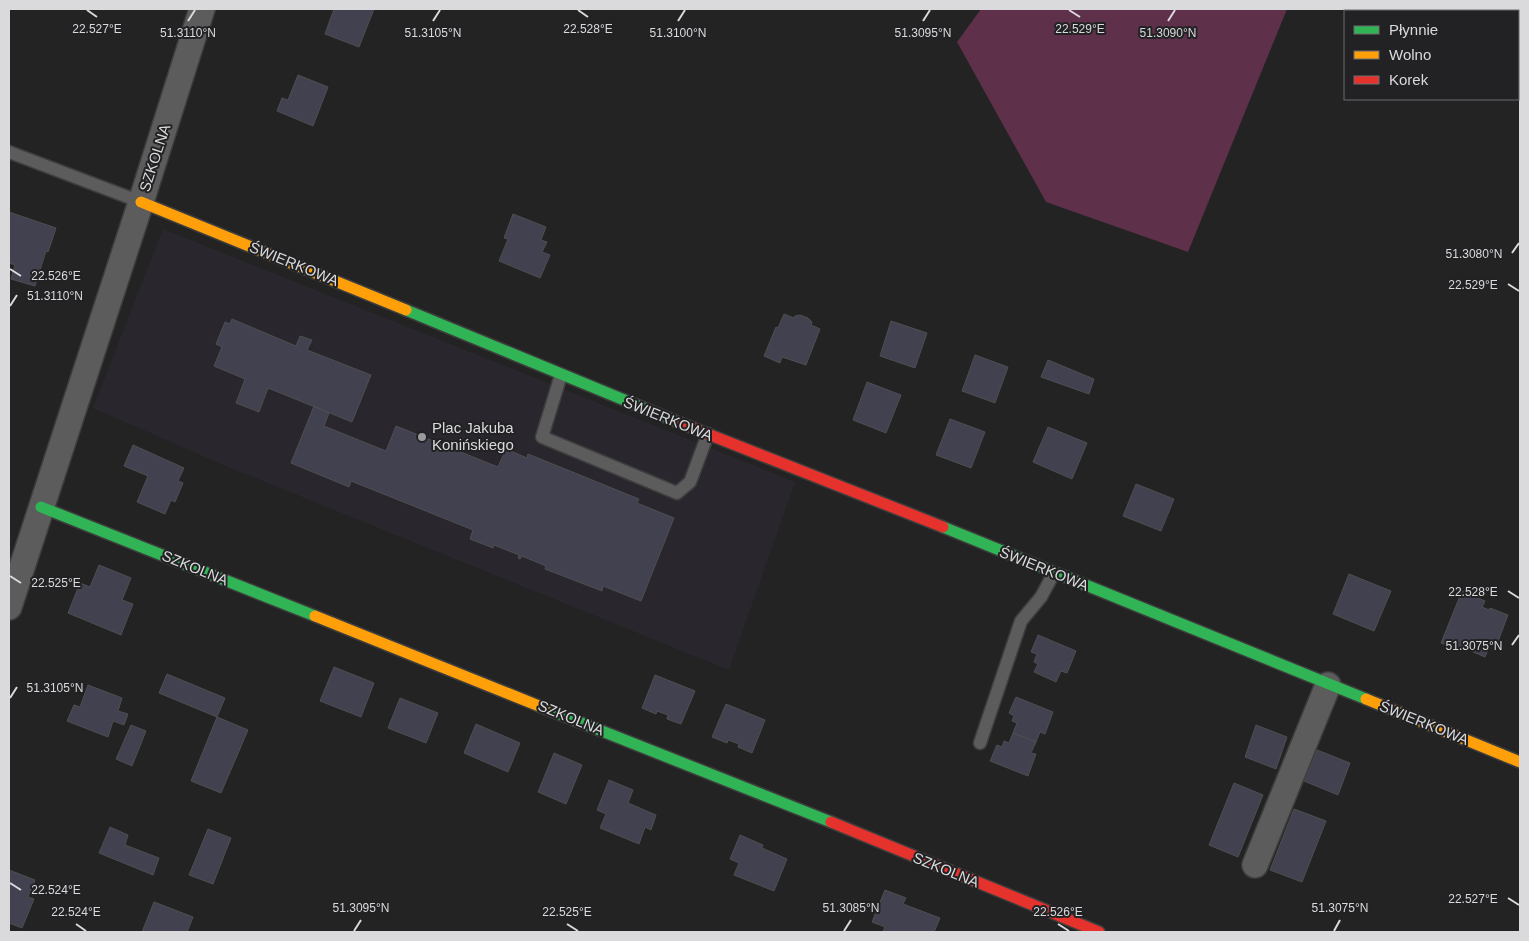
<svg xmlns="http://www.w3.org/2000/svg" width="1529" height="941" font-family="Helvetica,sans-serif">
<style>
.built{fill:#29262d}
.green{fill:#5e304a}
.building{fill:#414150;stroke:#4e4f50}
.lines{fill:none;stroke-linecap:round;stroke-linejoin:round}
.lane-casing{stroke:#3d3d3d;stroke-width:15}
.street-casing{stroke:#3d3d3d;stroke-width:28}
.fast-casing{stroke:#3d3d3d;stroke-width:14}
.slow-casing{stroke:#3d3d3d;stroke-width:14}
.jam-casing{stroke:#3d3d3d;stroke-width:14}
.lane{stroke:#5c5c5c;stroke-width:12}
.street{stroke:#5c5c5c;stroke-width:25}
.fast{stroke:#30b455;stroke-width:11}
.slow{stroke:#ff9f0a;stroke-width:11}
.jam{stroke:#e5322d;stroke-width:11}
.ticks{fill:none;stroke:#dad9db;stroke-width:2}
.poi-dot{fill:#9a999b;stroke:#222224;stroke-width:2}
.labels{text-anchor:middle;stroke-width:4;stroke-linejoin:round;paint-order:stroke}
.street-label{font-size:15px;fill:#dad9db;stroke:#222224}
.poi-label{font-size:15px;fill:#dad9db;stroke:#222224;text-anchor:start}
.ticks-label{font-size:12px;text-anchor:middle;fill:#dad9db;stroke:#222224;stroke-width:4;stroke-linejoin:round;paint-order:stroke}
</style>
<rect width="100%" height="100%" fill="#232323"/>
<path class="built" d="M163,229L795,482L729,670L228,467L93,408Z"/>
<path class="green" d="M981,9H1287L1188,252L1046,202L957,42Z"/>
<path class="building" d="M334,9H374L359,47L325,34Z
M298,75L328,87L313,126L277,111L282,98L288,100Z
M9,212L56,228L48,252L46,251L35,286L11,279L15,265L9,263Z
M513,214L546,227L541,240L547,242L542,252L550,255L540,278L499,261L508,239L504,238Z
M784,314L794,318L795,316L800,315L808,318L812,322L811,325L820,329L806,365L782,357L780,363L764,356L776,327L778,328Z
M232,319L296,346L300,336L312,340L307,350L371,375L352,422L268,388L259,412L236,403L245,379L214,366L222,347L216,344L225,322L230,324Z
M891,321L927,333L915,368L880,356Z
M975,355L1008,367L995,403L962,391Z
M1048,360L1094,379L1089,394L1041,377Z
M867,382L901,395L886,433L853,420Z
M314,406L329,413L324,426L386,451L396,426L498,467L506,449L527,458L528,454L639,499L637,503L674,518L641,601L603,586L602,591L545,569L546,566L522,556L520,559L518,558L519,555L494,545L493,548L470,539L473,530L381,493L351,481L349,487L291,463Z
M950,419L985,432L971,468L936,455Z
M1048,427L1087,443L1072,479L1033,462Z
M133,445L184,468L178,481L183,483L175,502L171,500L165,514L137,502L148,476L124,466Z
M1136,484L1174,499L1161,531L1123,516Z
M99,565L131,578L122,600L133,604L121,635L68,613L80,583L90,587Z
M1349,574L1391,591L1374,631L1333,614Z
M1462,591L1485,601L1482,607L1489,610L1490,608L1508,615L1497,644L1491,642L1485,657L1471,651L1472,648L1466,646L1463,651L1441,643Z
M1038,635L1076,651L1067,673L1061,671L1056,682L1034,672L1038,664L1034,662L1037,654L1031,652Z
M334,667L374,683L361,717L320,701Z
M167,674L225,698L217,717L159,693Z
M655,675L695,691L681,724L667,719L668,715L657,711L656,714L642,708Z
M88,685L122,698L118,711L128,714L124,725L113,721L108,737L67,721L74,705L80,707Z
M1016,697L1053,712L1045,734L1040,732L1036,742L1013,733L1017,723L1012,721L1014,716L1009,713Z
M400,698L438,713L426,743L388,728Z
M726,704L765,720L752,753L738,747L739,744L728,740L727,743L712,737Z
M217,717L248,730L221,793L191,781Z
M476,724L520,743L508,772L464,753Z
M131,725L146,731L132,766L116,759Z
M1256,725L1287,737L1276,769L1245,757Z
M1013,733L1036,742L1031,753L1036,754L1028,776L990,761L997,745L1002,747L1004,741L1009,743Z
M1317,750L1350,763L1338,795L1304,781Z
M554,753L582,765L566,804L538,792Z
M609,780L633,790L628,803L656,815L651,830L645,827L639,844L600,828L606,814L597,810Z
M1234,783L1263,795L1238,857L1209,845Z
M1294,809L1326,821L1302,882L1270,870Z
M110,827L128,835L125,845L159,858L153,875L99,853Z
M208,829L231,838L213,884L189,875Z
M740,835L763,845L762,848L787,859L774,891L734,875L739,863L730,859Z
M9,870L35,880L28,897L34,899L22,928L9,923Z
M885,890L906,898L903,904L940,918L934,932H883L885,927L872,922Z
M154,902L193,917L187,932H142Z"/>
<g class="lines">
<defs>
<path id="lane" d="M9,152L141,202
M561,375L542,437L677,493L690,482L708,434
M980,743L1021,621L1041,597L1054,573"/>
<path id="street" d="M9,607L141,202L202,9
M1255,865L1328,685"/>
<path id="fast" d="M406,310L680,423
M41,507L315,616
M943,527L1366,699
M544,708L831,822"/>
<path id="slow" d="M141,202L406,310
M315,616L544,708
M1366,699L1520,762"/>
<path id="jam" d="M680,423L943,527
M831,822L1099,932"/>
</defs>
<use href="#lane" class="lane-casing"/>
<use href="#street" class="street-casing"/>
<use href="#fast" class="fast-casing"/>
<use href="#slow" class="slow-casing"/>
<use href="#jam" class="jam-casing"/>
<use href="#lane" class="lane"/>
<use href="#street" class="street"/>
<use href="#fast" class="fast"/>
<use href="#slow" class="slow"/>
<use href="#jam" class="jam"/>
</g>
<path class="ticks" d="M87,10L97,17M578,10L588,17M1069,10L1080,17M188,21L195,10M433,21L440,10M678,21L685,10M923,21L930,10M1168,21L1175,10M1512,253L1519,243M10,269L21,276M1508,284L1519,291M10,306L17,295M10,576L21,583M1508,591L1519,598M1512,645L1519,635M10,698L17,687M10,883L21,890M1508,898L1519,905M76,924L86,931M567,924L578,931M1058,924L1069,931M354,931L361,920M844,931L851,920M1334,931L1340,920"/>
<circle class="poi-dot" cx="422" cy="437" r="5"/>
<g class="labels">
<g class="street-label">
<text transform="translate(155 158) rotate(-72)" y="5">SZKOLNA</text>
<text transform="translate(294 264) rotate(22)" y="5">ŚWIERKOWA</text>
<text transform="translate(668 419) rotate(22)" y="5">ŚWIERKOWA</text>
<text transform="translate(195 568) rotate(22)" y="5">SZKOLNA</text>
<text transform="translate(1044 569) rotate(22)" y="5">ŚWIERKOWA</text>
<text transform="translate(571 718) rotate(22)" y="5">SZKOLNA</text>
<text transform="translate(1424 723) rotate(22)" y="5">ŚWIERKOWA</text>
<text transform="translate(946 870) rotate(22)" y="5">SZKOLNA</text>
</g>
<g class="poi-label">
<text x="432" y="433">Plac Jakuba<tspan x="432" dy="17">Konińskiego</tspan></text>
</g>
</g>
<g class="ticks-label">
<text x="97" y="33">22.527°E</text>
<text x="588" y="33">22.528°E</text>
<text x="1080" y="33">22.529°E</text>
<text x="188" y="37">51.3110°N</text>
<text x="433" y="37">51.3105°N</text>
<text x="678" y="37">51.3100°N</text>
<text x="923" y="37">51.3095°N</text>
<text x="1168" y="37">51.3090°N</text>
<text x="1474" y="258">51.3080°N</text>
<text x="56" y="280">22.526°E</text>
<text x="1473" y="289">22.529°E</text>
<text x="55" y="300">51.3110°N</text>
<text x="56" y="587">22.525°E</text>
<text x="1473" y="596">22.528°E</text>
<text x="1474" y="650">51.3075°N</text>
<text x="55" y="692">51.3105°N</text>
<text x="56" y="894">22.524°E</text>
<text x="1473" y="903">22.527°E</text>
<text x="361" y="912">51.3095°N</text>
<text x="851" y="912">51.3085°N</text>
<text x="1340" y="912">51.3075°N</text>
<text x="76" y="916">22.524°E</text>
<text x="567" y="916">22.525°E</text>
<text x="1058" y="916">22.526°E</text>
</g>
<rect width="1529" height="941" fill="none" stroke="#dad9db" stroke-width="20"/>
<rect x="1344" y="10" width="175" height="90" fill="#222224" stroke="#6c6b6d"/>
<rect x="1354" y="26" width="25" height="8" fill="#30b455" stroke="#6c6b6d"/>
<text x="1389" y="35" font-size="15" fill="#dad9db">Płynnie</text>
<rect x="1354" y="51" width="25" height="8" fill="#ff9f0a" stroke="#6c6b6d"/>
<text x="1389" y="60" font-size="15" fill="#dad9db">Wolno</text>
<rect x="1354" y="76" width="25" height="8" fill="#e5322d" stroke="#6c6b6d"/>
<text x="1389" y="85" font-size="15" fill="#dad9db">Korek</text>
</svg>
